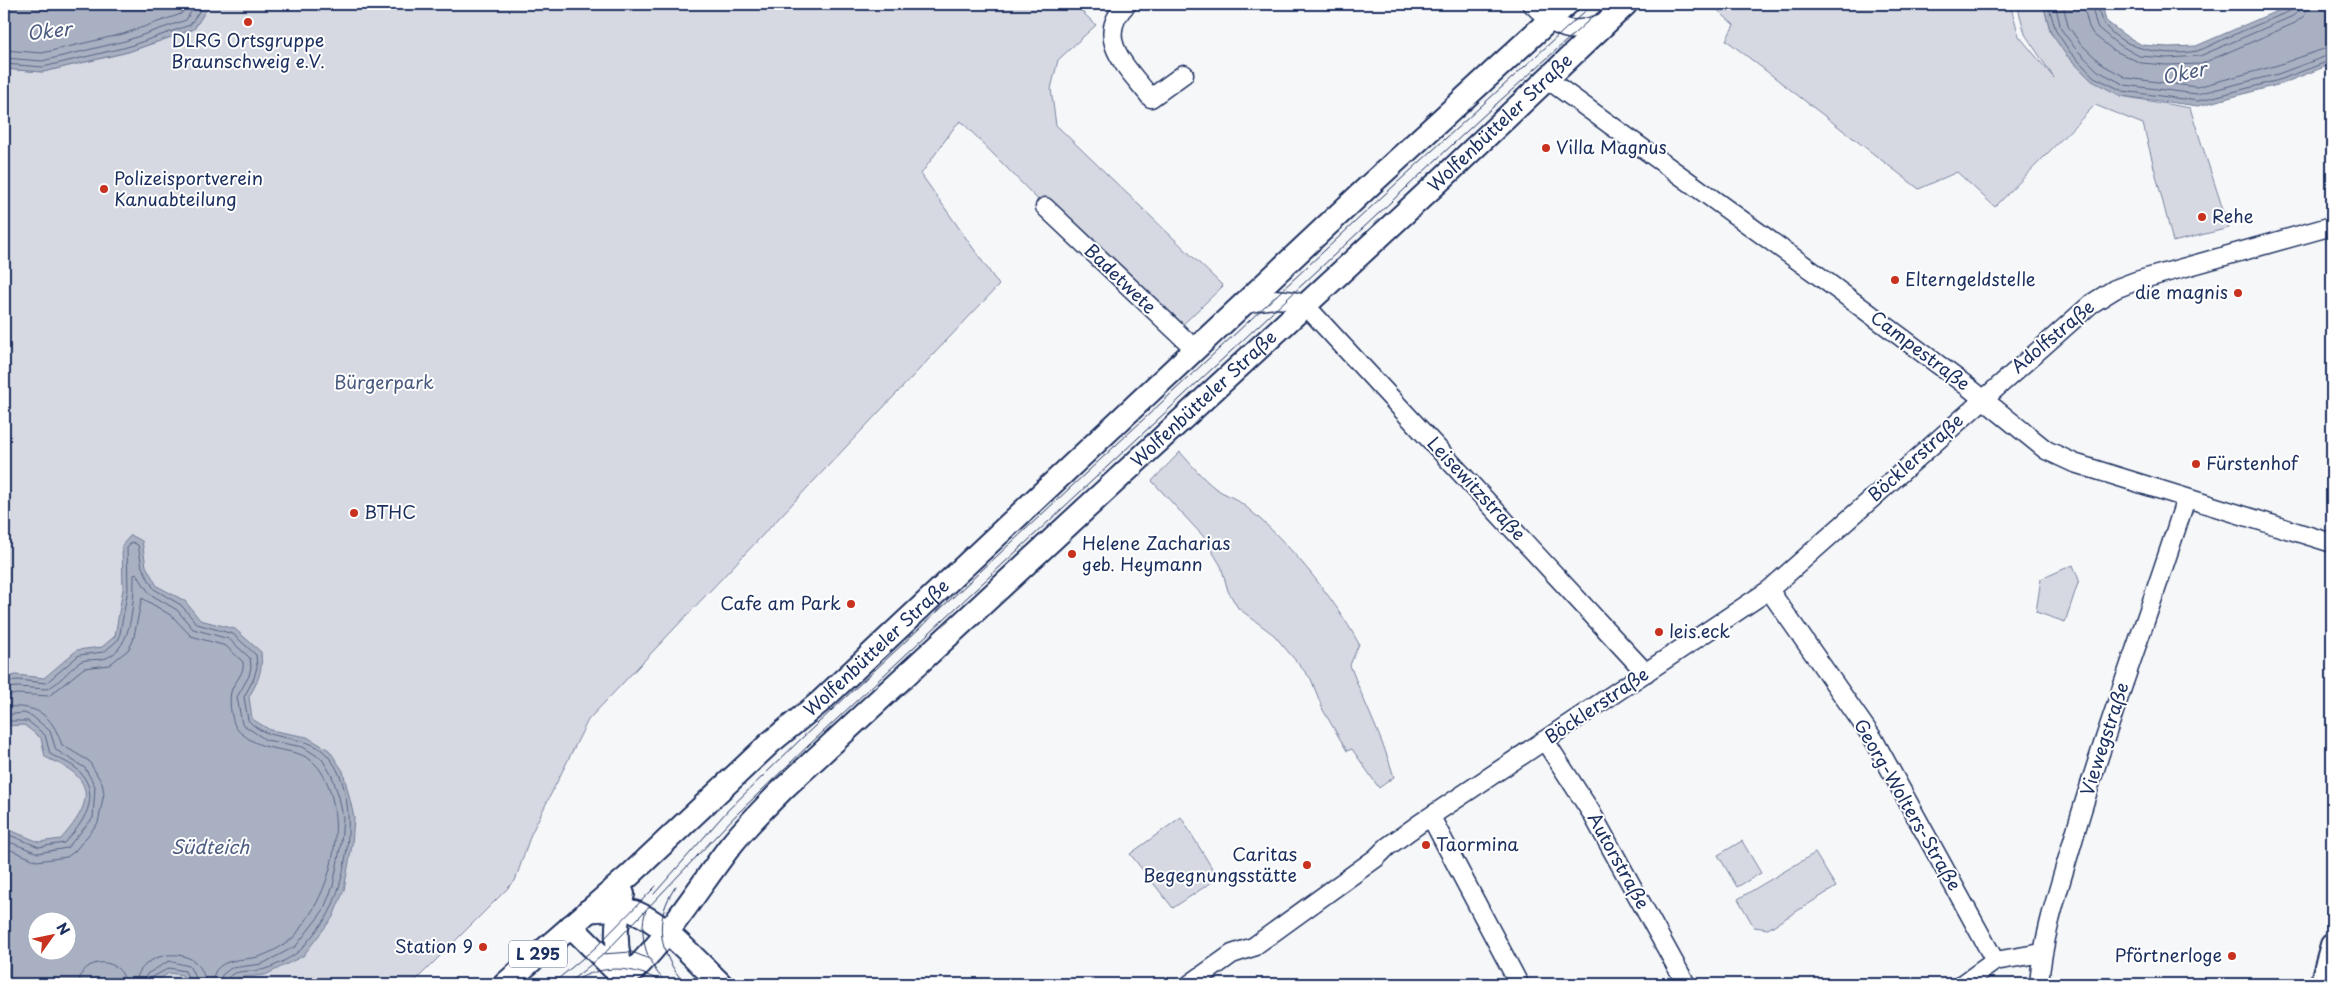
<svg xmlns="http://www.w3.org/2000/svg" width="2336" height="988" font-family="'Playpen Sans',sans-serif">
<style>
.green{fill:#d6d9e2;stroke:#7884a0;fill-rule:evenodd}
.water{fill:#a9b0c1;stroke:#707c99;fill-rule:evenodd}
.lines{fill:none;stroke-linecap:round;stroke-linejoin:round}
.shore{stroke:#546386;stroke-width:1}
.minor-casing{stroke:#1b2f5e;stroke-width:21}
.major-casing{stroke:#1b2f5e;stroke-width:26}
.minor{stroke:#fff;stroke-width:18}
.major{stroke:#fff;stroke-width:22}
.tram{stroke:#1b2f5e;stroke-width:1}
.poi-dot{fill:#c8321e;stroke:#fff;stroke-width:2}
.labels{text-anchor:middle;stroke-width:4;stroke-linejoin:round;paint-order:stroke}
.shield{fill:#fff;stroke:#5f6d8e;stroke-width:1}
.shield-label{font-size:16px;font-weight:bold;fill:#1b2f5e}
.poi-label{font-size:18px;fill:#1b2f5e;stroke:#fff;text-anchor:start}
.street-label{font-size:18px;fill:#1b2f5e;stroke:#fff}
.park-label{font-size:18px;fill:#4a5a7f;stroke:#fff}
.water-label{font-size:19px;font-style:italic;fill:#4d5c81;stroke:#fff}
</style>
<rect width="100%" height="100%" fill="#f6f7f9"/>
<filter id="ink" filterUnits="userSpaceOnUse"><feTurbulence type="fractalNoise" baseFrequency=".02" numOctaves="2"/><feDisplacementMap in="SourceGraphic" scale="10" xChannelSelector="R" yChannelSelector="G"/><feConvolveMatrix kernelMatrix="1 2 1 2 8 2 1 2 1" color-interpolation-filters="sRGB"/></filter>
<g filter="url(#ink)">
<path class="green" d="M210,4H1074L1096,25L1058,60L1051,89L1056,125L1223,286L1175,332L1045,207L961,121L956,125L921,174L999,285L588,720L531,834L515,881L412,984H4V69L43,72L128,52L194,29ZM38,920H68V950H38Z
M1711,4H2010L2019,36L2054,78L2025,34L2017,4H2043L2051,34L2121,96L2190,108L2229,228L2173,242L2143,124L2095,105L1995,207L1957,172L1919,189L1726,40L1734,25Z
M1180,452C1191,464 1202,478 1215,488C1223,494 1234,497 1241,503C1284,536 1334,597 1359,644L1350,665C1364,703 1383,739 1394,777L1379,788L1352,749L1347,751L1323,710L1311,679L1274,635L1238,608L1228,591L1221,566L1203,536L1152,481Z
M2073,565L2079,580L2065,622L2036,612L2041,579Z
M1181,817L1218,878L1173,908L1130,854Z
M1742,841L1761,873L1737,887L1718,855Z
M1815,853L1836,887L1768,929L1754,927L1738,899Z"/>
<path class="water" d="M4,4H210L194,29L128,52L43,72L4,69Z
M2043,4H2102L2106,21L2123,34L2142,45L2168,47L2196,46L2293,4H2332V64L2281,84L2198,106L2121,96L2092,81L2066,55L2051,33Z
M131,535L142,541L146,566L157,586L185,601L200,620L235,629L261,652C263,671 258,681 249,697L252,719L270,730L307,737L329,750L343,771L354,817L352,845L344,890L333,917L303,956L265,975L236,978L228,984H187L182,975L169,973L152,984L99,981L94,984H4V833L12,831L39,842L61,839C76,821 98,796 76,775C68,767 55,762 45,757L41,738L24,725L4,726V678L16,675L44,678L77,650L102,647L115,636L123,589L122,545ZM38,920H68V950H38Z"/>
<g class="lines">
<path class="shore" d="M2048,4L2056,31L2070,52L2094,77L2123,91L2198,101L2279,80L2332,60
M2055,4L2061,29L2075,48L2098,71L2125,85L2197,94L2278,74L2332,54
M2063,4L2068,26L2080,43L2103,65L2127,78L2197,87L2275,66L2332,46
M2083,4L2089,27L2093,34L2113,50L2141,63L2167,65L2201,64L2295,23L2305,15L2307,4
M2091,4L2097,27L2116,43L2139,56L2167,58L2200,56L2293,16L2298,11L2300,4
M2097,4C2101,47 2162,58 2197,51C2207,48 2217,42 2226,38C2247,29 2269,20 2290,11L2293,4
M4,50L42,53L123,34L181,14L188,4
M4,58L42,61L125,41L186,20L196,4
M4,64L43,67L127,47L190,25L204,4
M4,682L17,680L46,683L79,655L104,652L119,639L128,589L127,548L132,542L138,545L142,567L154,589L181,605L197,624L233,634L256,655L257,667L254,678L244,697L248,720C268,744 305,732 326,754C361,790 349,873 329,913C325,921 318,928 313,935C308,940 304,948 298,952C289,959 275,966 265,969C253,973 227,967 226,984
M4,688L17,687L47,689C60,683 68,670 80,662C87,658 98,661 106,658C133,648 134,599 134,575L136,573L150,594L177,610L193,629L229,639L250,658L251,667L249,676L237,697L242,724L266,740L303,747L322,759L332,776L339,797L343,817L341,844L333,886L323,911L296,946L262,964L231,968L222,975L219,984
M4,696L17,694L49,696L84,668L109,665L128,650L133,641L142,598L172,616L191,636L226,646L243,662C245,672 236,680 232,689C228,698 231,717 235,726C238,732 244,735 249,739C267,750 280,748 299,754C324,762 333,793 335,817C338,855 325,897 301,927C298,932 294,938 289,941C281,947 268,954 258,957C240,961 213,957 212,984
M4,707C37,705 51,713 62,745L89,761L102,783L104,793L98,823L75,851L67,857L37,861L11,850L4,851
M4,715L24,713L32,716L50,731L56,750L85,768L95,786L93,818L67,848L38,853L12,843H4
M4,721H28L45,735L50,754C59,759 73,764 80,772C102,797 83,824 64,843L39,847L12,836L4,837
M79,984C80,955 124,956 125,984
M136,984C137,949 204,941 205,984
M143,984L147,974L169,961L189,966L196,978L198,984
M150,984L151,978L169,968L185,971L191,984"/>
<defs>
<path id="minor" d="M1127,4C1092,38 1128,68 1151,98L1184,74
M1532,4C1560,31 1569,36 1606,22
M1547,79L1815,273L1967,386L2046,450L2074,463L2332,543
M1045,207L1196,350
M1243,305C1266,299 1283,296 1305,305L1646,673
M1769,590L1874,740L1995,961L2042,953
M1545,741L1591,812L1686,984
M1431,817L1519,984
M1190,984L1232,954L1253,947L1376,858L1387,847L1419,824L1769,590L2091,304L2115,289L2136,281L2332,226
M1963,984L1995,961
M2039,984C2043,936 2058,891 2072,844C2105,727 2150,614 2186,498"/>
<g id="major">
<path d="M623,894C614,923 615,951 624,979"/>
<path d="M588,911C600,910 614,908 627,910C659,916 697,962 721,984"/>
<path d="M571,926L623,978"/>
<path id="s1" d="M505,984L630,875L771,742L820,702L1370,185L1567,4"/>
<path id="s2" d="M619,984C664,945 695,892 731,845C747,825 765,807 783,789L1447,174L1626,4"/>
<path d="M2321,984L2332,945"/>
</g>
</defs>
<use href="#minor" class="minor-casing"/>
<use href="#major" class="major-casing"/>
<use href="#minor" class="minor"/>
<use href="#major" class="major"/>
<path class="tram" d="M676,886C652,920 659,954 685,984
M654,894L728,810L802,738L1399,181L1593,4
M646,910C637,936 648,967 668,984
M602,954L632,952L652,960
M580,978C609,963 638,968 666,984
M552,984L595,948L656,886
M567,984L604,954L735,816L809,745L1482,117L1607,4"/>
</g>
</g>
<g class="poi-dot">
<circle cx="248" cy="22" r="5"/>
<circle cx="1546" cy="148" r="5"/>
<circle cx="104" cy="189" r="5"/>
<circle cx="2202" cy="217" r="5"/>
<circle cx="1895" cy="280" r="5"/>
<circle cx="2238" cy="293" r="5"/>
<circle cx="2196" cy="464" r="5"/>
<circle cx="354" cy="513" r="5"/>
<circle cx="1072" cy="554" r="5"/>
<circle cx="851" cy="604" r="5"/>
<circle cx="1659" cy="632" r="5"/>
<circle cx="1426" cy="845" r="5"/>
<circle cx="1307" cy="865" r="5"/>
<circle cx="483" cy="947" r="5"/>
<circle cx="2232" cy="956" r="5"/>
</g>
<g class="labels">
<rect class="shield" x="509" y="940.5" width="58" height="27" rx="4"/>
<g class="shield-label">
<text x="538" y="960">L 295</text>
</g>
<g class="poi-label">
<text x="248" y="47" text-anchor="middle">DLRG Ortsgruppe<tspan x="248" dy="21">Braunschweig e.V.</tspan></text>
<text x="1556" y="154">Villa Magnus</text>
<text x="114" y="185">Polizeisportverein<tspan x="114" dy="21">Kanuabteilung</tspan></text>
<text x="2212" y="223">Rehe</text>
<text x="1905" y="286">Elterngeldstelle</text>
<text x="2228" y="299" text-anchor="end">die magnis</text>
<text x="2206" y="470">Fürstenhof</text>
<text x="364" y="519">BTHC</text>
<text x="1082" y="550">Helene Zacharias<tspan x="1082" dy="21">geb. Heymann</tspan></text>
<text x="841" y="610" text-anchor="end">Cafe am Park</text>
<text x="1669" y="638">leis.eck</text>
<text x="1436" y="851">Taormina</text>
<text x="1297" y="861" text-anchor="end">Caritas<tspan x="1297" dy="21">Begegnungsstätte</tspan></text>
<text x="473" y="953" text-anchor="end">Station 9</text>
<text x="2222" y="962" text-anchor="end">Pförtnerloge</text>
</g>
<g class="street-label">
<text dy="6" stroke="none"><textPath href="#s2" startOffset="1234">Wolfenbütteler Straße</textPath></text>
<text transform="translate(1120 279) rotate(44)" y="6">Badetwete</text>
<text transform="translate(2053 337) rotate(-40)" y="6">Adolfstraße</text>
<text transform="translate(1920 351) rotate(37)" y="6">Campestraße</text>
<text dy="6" stroke="none"><textPath href="#s2" startOffset="829">Wolfenbütteler Straße</textPath></text>
<text transform="translate(1916 458) rotate(-42)" y="6">Böcklerstraße</text>
<text transform="translate(1476 489) rotate(47)" y="6">Leisewitzstraße</text>
<text dy="6" stroke="none"><textPath href="#s1" startOffset="501">Wolfenbütteler Straße</textPath></text>
<text transform="translate(1597 706) rotate(-34)" y="6">Böcklerstraße</text>
<text transform="translate(2105 739) rotate(-72)" y="6">Viewegstraße</text>
<text transform="translate(1907 805) rotate(60)" y="6">Georg-Wolters-Straße</text>
<text transform="translate(1618 861) rotate(61)" y="6">Autorstraße</text>
</g>
<g class="park-label">
<text x="384" y="389">Bürgerpark</text>
</g>
<g class="water-label">
<text transform="translate(49 31) rotate(-6)" y="7">Oker</text>
<text transform="translate(2184 73) rotate(-12)" y="7">Oker</text>
<text x="210" y="854">Südteich</text>
</g>
</g>
<rect width="2336" height="988" fill="none" stroke="#fff" stroke-width="20"/>
<rect x="10" y="10" width="2316" height="968" fill="none" stroke="#1b2f5e" stroke-width="2" filter="url(#ink)"/>
<g transform="translate(52 936) rotate(57)"><circle r="24" fill="#ffffff" stroke="#a4acbf"/>
<path d="M0-4L9 19L0 12L-9 19Z" fill="#c8321e"/>
<text y="-8" font-size="14" font-weight="bold" text-anchor="middle" fill="#1b2f5e">N</text>
</g>
</svg>
